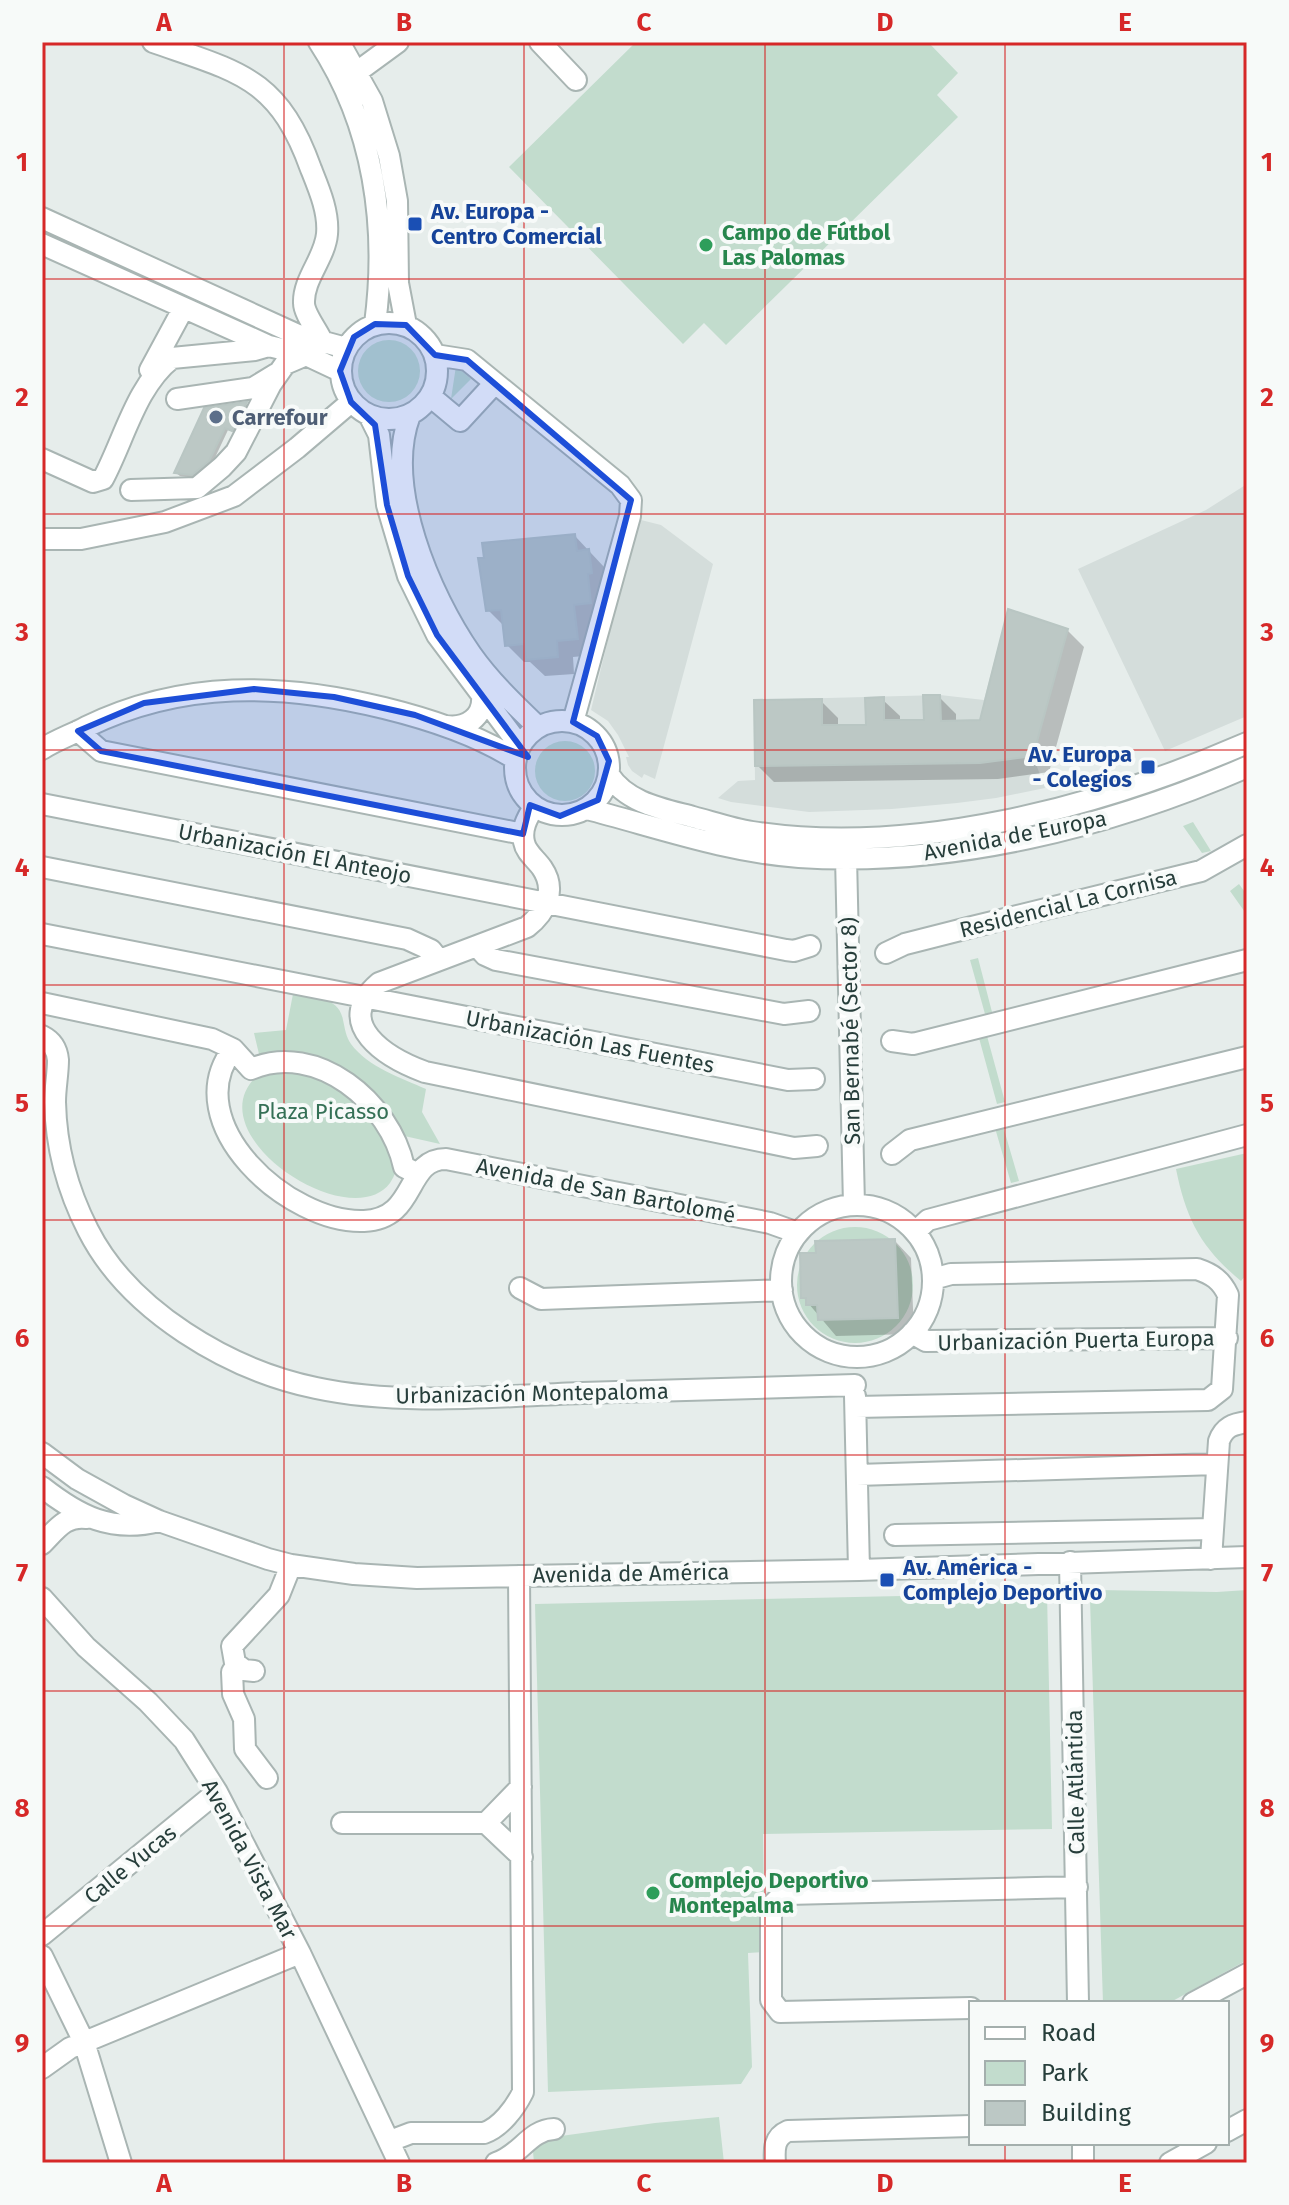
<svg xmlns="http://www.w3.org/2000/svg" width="1289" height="2205" font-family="'Fira Sans',sans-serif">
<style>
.built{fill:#d4dddb}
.green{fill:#c2dccd}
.shadow{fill:#0003}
.building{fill:#bcc8c5;stroke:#b9c6c3;stroke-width:2}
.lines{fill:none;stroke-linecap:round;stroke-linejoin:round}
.minor-casing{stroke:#a9b5b3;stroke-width:24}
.minor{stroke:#fff;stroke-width:20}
.marked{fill:#1d4ed8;fill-opacity:0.2;stroke:#1d4ed8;stroke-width:6;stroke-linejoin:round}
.grid{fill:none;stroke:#d62828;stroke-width:2;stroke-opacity:0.55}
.transit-dot{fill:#1a4fb4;stroke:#f7faf9;stroke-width:3}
.leisure-dot{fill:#2e9e5b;stroke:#f7faf9;stroke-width:3}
.service-dot{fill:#5c6f8a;stroke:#f7faf9;stroke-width:3}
.labels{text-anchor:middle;stroke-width:8;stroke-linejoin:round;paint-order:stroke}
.transit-label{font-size:22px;font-weight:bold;fill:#164399;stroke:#f7faf9;text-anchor:start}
.leisure-label{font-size:22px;font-weight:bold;fill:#27864d;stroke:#f7faf9;text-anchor:start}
.service-label{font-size:22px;font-weight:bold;fill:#4e5e75;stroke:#f7faf9;text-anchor:start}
.street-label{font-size:22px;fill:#273e3b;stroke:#f7faf9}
.park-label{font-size:22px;fill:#357056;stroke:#f7faf9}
.neatline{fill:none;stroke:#d62828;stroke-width:3}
.grid-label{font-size:26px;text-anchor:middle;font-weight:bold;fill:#d62828}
</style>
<rect width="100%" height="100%" fill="#e6edeb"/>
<path class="built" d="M1247,484V716L1165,751L1078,569L1206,510Z
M637,519L661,525L713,564L655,779L644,774L642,778L632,771L628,765L626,757H629L618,735L608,721L591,710Z
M1008,609L1068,629L1033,756L1045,788L996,798L957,803L892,809L809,812L731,802L718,798L738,781L755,780L754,700L940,695L984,700Z"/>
<path class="green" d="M636,42H928L958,73L937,95L958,117L726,345L704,323L683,344L509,167Z
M358 371a31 31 0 1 1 62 0a31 31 0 1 1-62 0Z
M456,366L471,379L451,399Z
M535 771a30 30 0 1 1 60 0a30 30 0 1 1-60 0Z
M1193,822L1211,851L1202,853L1183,826Z
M1239,884L1247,895V915L1230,891Z
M978,958L992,1012L985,1014L970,960Z
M293,994C313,998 339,996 343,1020C345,1029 346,1037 351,1044C368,1067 401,1078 426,1089L422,1112L440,1144L400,1135C399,1151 400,1169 390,1183C349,1238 185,1128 263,1071L254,1033L286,1030Z
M987,1036L1005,1102L997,1104L979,1038Z
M1003,1126L1019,1181L1011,1183L995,1128Z
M1247,1153V1274L1241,1281C1201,1248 1186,1219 1176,1169Z
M797 1285a58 58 0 1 1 116 0a58 58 0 1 1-116 0Z
M1097,1590L1217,1592L1247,1590V1960L1169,2003H1103L1090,1599Z
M1047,1593L1052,1829L763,1834L765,1952L748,1953L752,2067L741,2084L548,2092L535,1604Z
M719,2117L724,2163H534L532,2140L655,2123Z"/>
<path class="shadow" d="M246,404L249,407L236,433L228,430L212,464L196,478L180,476L176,473L206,410Z
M575,536L605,568L607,619L590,621L594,655L573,657L574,674L545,676L530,662H524L507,645L505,627L488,610Z
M1067,630L1084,647L1049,772L998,779L774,782L757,765L821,701L838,718V727H868L883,700L900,716V722H926L939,697L956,714V722H981Z
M895,1241L911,1258L914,1334L836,1336L803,1297Z"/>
<path class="building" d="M247,402L232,431L225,428L209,461L192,475L174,473L204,408Z
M575,534L577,551L589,549L592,573L588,574L591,603L574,605L578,639L557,641L558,657L526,660L524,644L505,646L501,610L486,611L478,558H484L482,543Z
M1008,609L1068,629L1033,756L980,763L755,766L754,700L822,699V725H866L865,698L884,697V720H924L923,695H940L941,721L980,720Z
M895,1239L898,1318L818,1320L817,1305H806V1298H801L800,1253H816L815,1241Z"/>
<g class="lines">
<defs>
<path id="minor" d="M153,42C239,72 278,77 311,169C319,189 329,212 327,234C325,258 303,279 304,303C304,314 318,331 322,341
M319,42C374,126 388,226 375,324
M339,42L372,101L389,156L397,201L398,283L406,325
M540,42L576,80
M357,72L398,42
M42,218L298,335L346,348
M42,244L269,346
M341 371a48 48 0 1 1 96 0a48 48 0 1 1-96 0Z
M435,355L467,360L620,485L631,500L630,516L573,722
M150,370L183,309
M430,396L460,421L495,383
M177,399L253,388L276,374
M369,415L379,435L387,505L408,576L437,635L520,746
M410,415C383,486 430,595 471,654C490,681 514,704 538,727
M42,459L93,482L103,479C124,440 136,386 172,358L255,350L269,346L306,355L340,371
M131,490L197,488L222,467L236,452L271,384L285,364L306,355
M42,539H81L165,522L234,496L297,448L351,402
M515 768a47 47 0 1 1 94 0a47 47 0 1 1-94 0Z
M446,726C466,729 484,717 482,696
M78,731L101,751L523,834
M42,749C56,740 71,735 86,727C183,680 281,683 384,708C429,719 476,734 515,759
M609,775C627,803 663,809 693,817C712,822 732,829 752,832C913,857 1100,807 1247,743
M42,804L786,950L794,951L810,946
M534,807C527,818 521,829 524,842C526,853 536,859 542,868C557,890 546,912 527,927L379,983C331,1024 387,1058 425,1072L794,1148L817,1146
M587,809C657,827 727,852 799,857C951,867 1109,827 1247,767
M846,857L854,1205
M42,867L407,939L431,950L439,960
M42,934L788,1080L814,1079
M477,946L485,955L496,960L784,1014L809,1011
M886,953L905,944L968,928L1201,871L1247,845
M42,1003L212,1039L233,1049L251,1069C317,1041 390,1102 404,1167L418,1174
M42,1036C52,1041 57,1049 58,1060C58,1074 55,1088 55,1102C56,1146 68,1191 88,1230C129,1311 229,1370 316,1388C400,1406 497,1396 582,1393C673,1391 764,1388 855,1385
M892,1041L913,1044L1247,960
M233,1049C176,1123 289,1224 364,1221C418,1219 404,1159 446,1159L770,1223L798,1233
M892,1154L910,1140L1247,1057
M781 1281a76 76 0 1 1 152 0a76 76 0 1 1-152 0Z
M915,1232L928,1220L1247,1135
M520,1288L541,1299L782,1290
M912,1333L926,1341L1227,1338
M855,1396L859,1570
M856,1407L1208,1400L1222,1389L1228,1295C1221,1280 1212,1274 1197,1269L951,1274L933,1279
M42,1453L77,1479L124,1505L159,1521L268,1559L291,1565L354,1574L417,1578L859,1570L1247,1557
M857,1475L1217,1464
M42,1487C79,1516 111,1533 159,1521
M895,1535L1213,1529
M42,1544C56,1530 65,1515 87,1518
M1211,1559L1219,1441C1224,1427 1233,1424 1247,1422
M1070,1562L1078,2003
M42,1598L86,1647L148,1702L184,1740L217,1792L300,1953L399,2163
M237,1665L232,1672L233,1694L244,1719L245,1749L267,1778
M254,1671L244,1670L235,1663L232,1646L279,1595L291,1565
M521,1787L486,1823L522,1857
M342,1823H486
M42,1935L217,1792
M42,1956L84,2042L121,2163
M1193,2003L1247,1974
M971,2008L780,2012L771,2000V1906L781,1896L787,1894L1077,1887
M42,2068L70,2048L300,1953
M1227,2131L1247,2120
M390,2141L411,2133H484C501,2127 515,2108 523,2092L519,1576
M1083,2143V2163
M496,2163C521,2155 529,2130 554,2129
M775,2163C774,2149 774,2137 788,2131L971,2126
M1170,2163L1206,2143"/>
</defs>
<use href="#minor" class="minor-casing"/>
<use href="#minor" class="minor"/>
</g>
<path class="marked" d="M375,324L406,325L435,355L467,360L631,500L573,722L597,736L609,761L598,800L560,816L530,805L523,834L101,751L78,731L144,703L254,689L334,697L415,715L528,757L437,635L408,576L387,505L375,425L351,402L340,371L354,337Z"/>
<path class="grid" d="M284,42V2163M524,42V2163M765,42V2163M1005,42V2003M42,279H1247M42,514H1247M42,750H1247M42,985H1247M42,1220H1247M42,1455H1247M42,1691H1247M42,1926H1247M1005,2143V2163"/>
<g class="transit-dot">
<rect x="407" y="216" width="16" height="16" rx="4"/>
<rect x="1140" y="759" width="16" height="16" rx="4"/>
<rect x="879" y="1572" width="16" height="16" rx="4"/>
</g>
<g class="leisure-dot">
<circle cx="706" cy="245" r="8"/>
<circle cx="653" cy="1893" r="8"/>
</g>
<circle class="service-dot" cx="216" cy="417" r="8"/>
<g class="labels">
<g class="transit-label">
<text x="431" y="219">Av. Europa -<tspan x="431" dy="25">Centro Comercial</tspan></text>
<text x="1132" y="762" text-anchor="end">Av. Europa<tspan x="1132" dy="25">- Colegios</tspan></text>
<text x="903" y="1575">Av. América -<tspan x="903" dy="25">Complejo Deportivo</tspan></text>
</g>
<g class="leisure-label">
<text x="722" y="240">Campo de Fútbol<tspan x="722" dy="25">Las Palomas</tspan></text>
<text x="669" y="1888">Complejo Deportivo<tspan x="669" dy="25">Montepalma</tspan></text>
</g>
<g class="service-label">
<text x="232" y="425">Carrefour</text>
</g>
<g class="street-label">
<text transform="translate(1015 835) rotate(-11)" y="8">Avenida de Europa</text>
<text transform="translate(295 853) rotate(11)" y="8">Urbanización El Anteojo</text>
<text transform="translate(1068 903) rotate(-14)" y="8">Residencial La Cornisa</text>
<text transform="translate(850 1031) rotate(-91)" y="8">San Bernabé (Sector 8)</text>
<text transform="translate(590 1041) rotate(11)" y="8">Urbanización Las Fuentes</text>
<text transform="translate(606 1190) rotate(11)" y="8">Avenida de San Bartolomé</text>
<text transform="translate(1076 1340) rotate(-1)" y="8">Urbanización Puerta Europa</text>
<text transform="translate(532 1393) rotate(-1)" y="8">Urbanización Montepaloma</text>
<text transform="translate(631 1573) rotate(-1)" y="8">Avenida de América</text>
<text transform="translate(1075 1782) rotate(-91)" y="8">Calle Atlántida</text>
<text transform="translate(250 1859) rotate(62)" y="8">Avenida Vista Mar</text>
<text transform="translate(130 1864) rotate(-39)" y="8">Calle Yucas</text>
</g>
<g class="park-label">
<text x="323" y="1119">Plaza Picasso</text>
</g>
</g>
<rect width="1289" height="2205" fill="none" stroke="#f7faf9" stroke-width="88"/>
<rect x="969" y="2001" width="260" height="144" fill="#f7faf9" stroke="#a4afad" stroke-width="2"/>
<rect x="985" y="2027" width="40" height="12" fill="#ffffff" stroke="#a4afad" stroke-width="2"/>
<text x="1041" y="2041" font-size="24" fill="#273e3b">Road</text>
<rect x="985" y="2061" width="40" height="24" fill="#c2dccd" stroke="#a4afad" stroke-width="2"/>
<text x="1041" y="2081" font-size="24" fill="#273e3b">Park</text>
<rect x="985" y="2101" width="40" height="24" fill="#bcc8c5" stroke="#a4afad" stroke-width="2"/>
<text x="1041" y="2121" font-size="24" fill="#273e3b">Building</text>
<rect x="44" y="44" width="1201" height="2117" class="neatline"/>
<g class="grid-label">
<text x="164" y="31">A</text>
<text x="404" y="31">B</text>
<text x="644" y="31">C</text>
<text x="885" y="31">D</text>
<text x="1125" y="31">E</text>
<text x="22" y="171">1</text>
<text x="1267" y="171">1</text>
<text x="22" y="406">2</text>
<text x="1267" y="406">2</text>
<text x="22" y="641">3</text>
<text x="1267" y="641">3</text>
<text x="22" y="876">4</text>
<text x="1267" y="876">4</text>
<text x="22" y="1112">5</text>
<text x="1267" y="1112">5</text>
<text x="22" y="1347">6</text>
<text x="1267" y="1347">6</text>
<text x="22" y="1582">7</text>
<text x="1267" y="1582">7</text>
<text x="22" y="1817">8</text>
<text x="1267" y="1817">8</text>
<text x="22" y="2052">9</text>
<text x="1267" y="2052">9</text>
<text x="164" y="2192">A</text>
<text x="404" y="2192">B</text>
<text x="644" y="2192">C</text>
<text x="885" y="2192">D</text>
<text x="1125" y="2192">E</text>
</g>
</svg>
